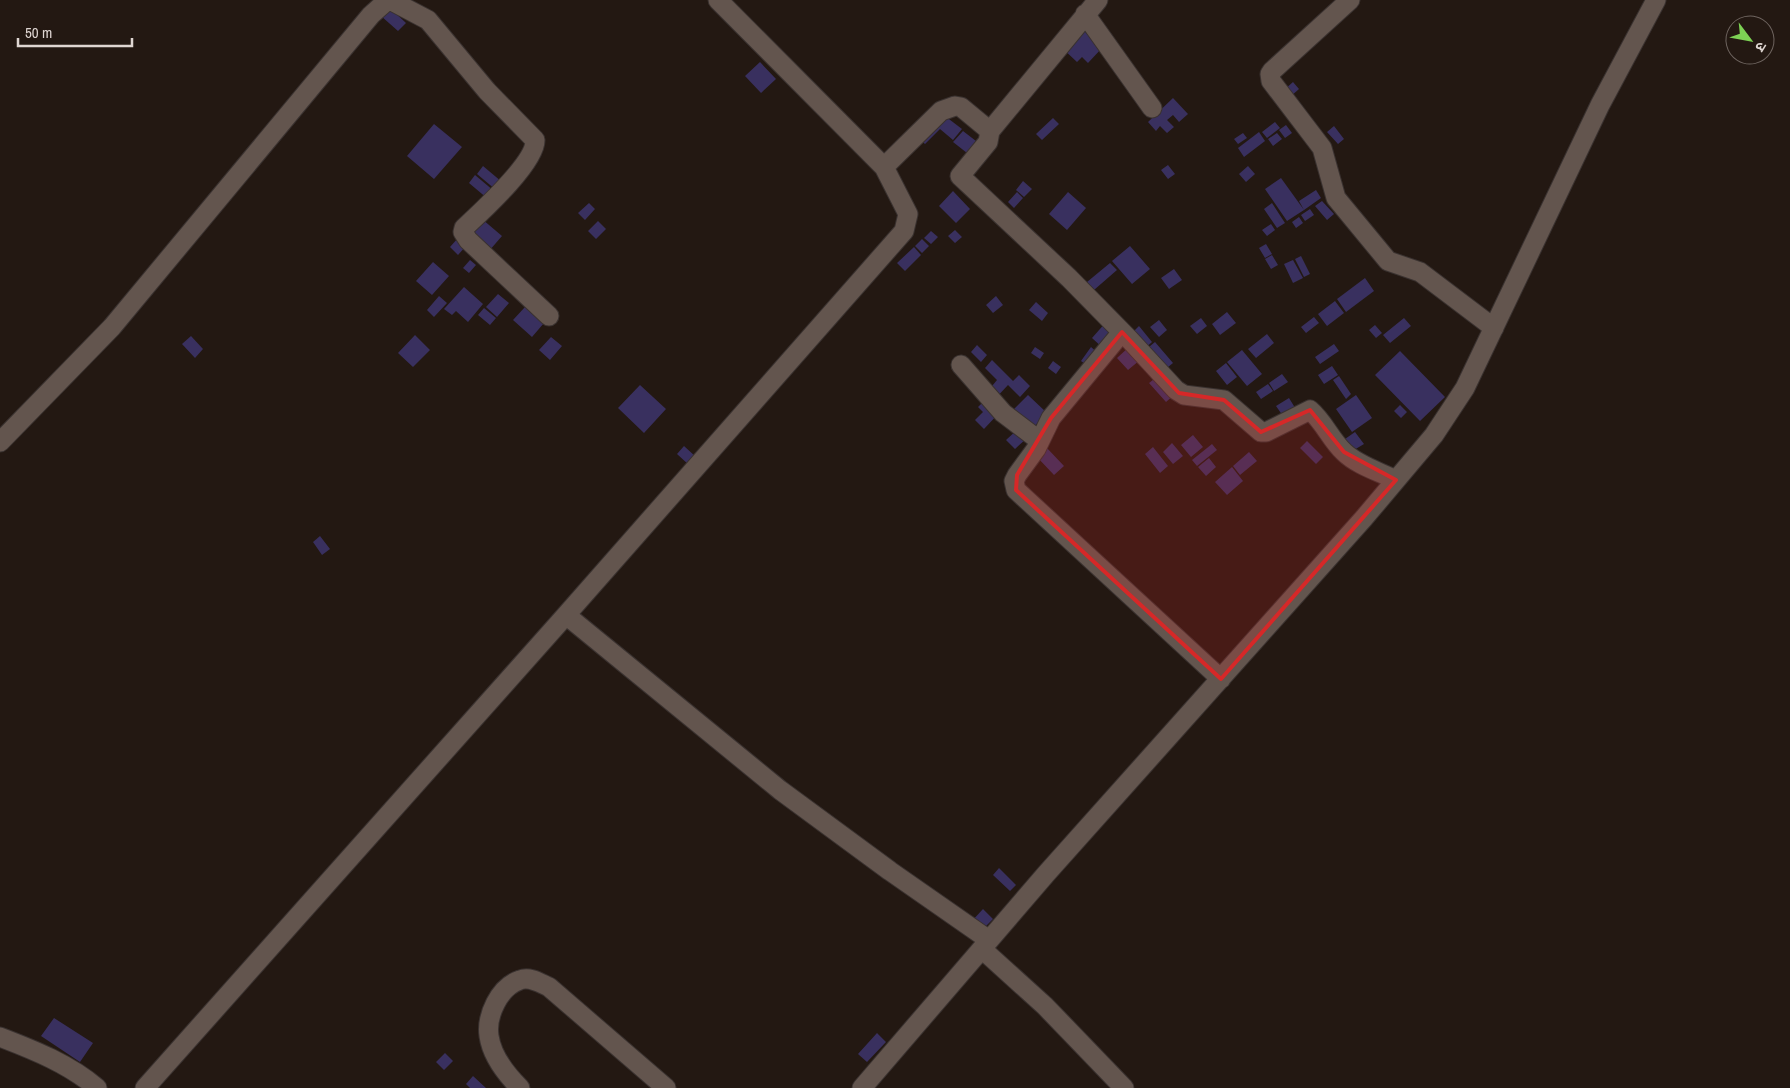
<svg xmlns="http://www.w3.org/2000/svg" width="1790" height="1088" font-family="'Archivo Narrow','Noto Sans Devanagari',sans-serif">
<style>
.building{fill:#39305f}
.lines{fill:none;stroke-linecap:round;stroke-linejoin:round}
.minor-casing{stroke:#3a3230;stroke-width:21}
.minor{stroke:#63554e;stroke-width:19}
.marked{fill:#d62828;fill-opacity:0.2;stroke:#d62828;stroke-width:4;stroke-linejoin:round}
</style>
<rect width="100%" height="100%" fill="#231812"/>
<path class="building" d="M389,7L406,23L398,31L381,16Z
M1080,27L1102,48L1088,63L1082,57L1077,62L1061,47Z
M760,62L776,79L761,93L745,76Z
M1293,82L1299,89L1290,97L1284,90Z
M1173,98L1188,114L1179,122L1173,115L1167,120L1174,127L1167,133L1160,126L1156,131L1148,122Z
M941,113L962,129L953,140L940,129L925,144L917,137Z
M1053,118L1059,124L1042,140L1036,134Z
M1275,122L1280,128L1267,138L1262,132Z
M434,124L462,147L434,179L407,156Z
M1286,125L1292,133L1285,138L1279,130Z
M1334,126L1344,139L1338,144L1327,132Z
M963,131L976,141L967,153L953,142Z
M1259,132L1265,141L1244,157L1238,148Z
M1243,133L1247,138L1238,144L1234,139Z
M1277,133L1282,139L1273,146L1268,139Z
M1168,165L1175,174L1168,179L1161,170Z
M483,166L502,182L496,190L477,174Z
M1248,166L1255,174L1246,182L1239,174Z
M475,175L494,191L488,199L469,183Z
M1281,178L1304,210L1287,221L1265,189Z
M1023,181L1032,189L1024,197L1016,190Z
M1316,190L1321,198L1304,210L1299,201Z
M953,191L970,209L956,223L939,206Z
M1017,192L1023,198L1014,208L1008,202Z
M1068,192L1086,208L1067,230L1049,214Z
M1322,201L1334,214L1327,220L1315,206Z
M589,203L595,209L585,220L578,213Z
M1272,203L1285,223L1277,228L1264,209Z
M1310,209L1314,215L1305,221L1301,215Z
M1299,217L1303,223L1296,228L1292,222Z
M482,219L502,236L489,251L469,233Z
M598,221L606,229L596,239L588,231Z
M1271,224L1275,230L1267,236L1262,230Z
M955,230L962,237L955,243L948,236Z
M931,231L938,237L931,244L924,238Z
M458,238L466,246L458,255L450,247Z
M922,239L929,246L922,253L915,246Z
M1266,244L1272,254L1265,258L1259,248Z
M1130,246L1150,269L1132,284L1112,261Z
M914,247L921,255L905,271L897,263Z
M1272,255L1278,265L1271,269L1265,259Z
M1301,256L1310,274L1304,277L1295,259Z
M470,260L476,265L469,273L463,268Z
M1293,260L1303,278L1293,283L1284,264Z
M433,262L449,276L432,295L416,281Z
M1110,263L1117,270L1094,290L1087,282Z
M1174,269L1182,280L1169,289L1161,278Z
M1365,278L1374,291L1346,312L1337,299Z
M464,287L483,304L468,322L456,311L452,315L444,309Z
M498,294L509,303L497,317L486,307Z
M439,296L447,303L434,317L427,310Z
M996,296L1003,305L993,313L986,305Z
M1335,301L1344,313L1327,326L1318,314Z
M1036,302L1048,313L1042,321L1029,310Z
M525,307L544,323L532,337L513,320Z
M484,308L496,318L490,325L478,315Z
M1227,312L1236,323L1220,335L1212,324Z
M1314,317L1319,323L1306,333L1301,327Z
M1201,318L1207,326L1197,334L1190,326Z
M1404,318L1411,326L1390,343L1383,335Z
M1159,320L1167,330L1159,337L1150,327Z
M1107,321L1119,332L1104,349L1092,338Z
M1375,325L1382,333L1376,338L1369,330Z
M1139,326L1152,342L1142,351L1131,334Z
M1267,334L1274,343L1256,358L1248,349Z
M415,335L430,350L413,367L398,353Z
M191,336L203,349L195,358L182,344Z
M551,337L562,346L550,360L539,350Z
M1155,342L1173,363L1162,372L1144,351Z
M1334,344L1339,351L1320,364L1315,357Z
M977,345L987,355L981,362L971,352Z
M1035,347L1044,353L1040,359L1031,353Z
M1091,347L1099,354L1089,367L1081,361Z
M1129,347L1140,360L1128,370L1117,358Z
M1242,350L1262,374L1247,386L1227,362Z
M1400,351L1445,397L1420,421L1375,375Z
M992,360L1013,381L1019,375L1030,386L1020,397L1008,385L994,400L987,392L997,380L985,368Z
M1053,361L1061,367L1056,374L1048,368Z
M1226,363L1237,377L1227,385L1216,371Z
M1332,366L1338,375L1324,384L1318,375Z
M1282,374L1288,382L1274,391L1269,383Z
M1158,376L1174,395L1166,402L1149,383Z
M1339,376L1351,394L1346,399L1333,380Z
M1268,384L1273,391L1261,399L1256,392Z
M640,385L666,409L644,433L618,408Z
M1028,395L1047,413L1030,431L1011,412Z
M1356,395L1372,418L1352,432L1336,409Z
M987,398L1000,412L984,429L975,420L983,412L978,407Z
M1289,398L1297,411L1285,419L1276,406Z
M1400,405L1407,412L1401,418L1394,411Z
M1018,429L1027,438L1015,449L1006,440Z
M1355,432L1364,444L1354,450L1345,439Z
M1193,435L1203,447L1191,457L1181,445Z
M1307,441L1323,457L1316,464L1300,448Z
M1172,443L1183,456L1173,464L1163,452Z
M1212,444L1217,450L1197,466L1192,460Z
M684,446L696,457L689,465L677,454Z
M1046,447L1064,466L1054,475L1036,456Z
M1153,447L1168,466L1160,473L1145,454Z
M1249,452L1257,461L1240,475L1233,466Z
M1209,458L1216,467L1206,476L1198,467Z
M1232,467L1243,481L1227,495L1215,482Z
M320,536L330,549L322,555L313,542Z
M999,868L1016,885L1010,891L993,875Z
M983,909L993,919L981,931L971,922Z
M54,1018L93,1043L80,1062L41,1036Z
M877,1033L886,1042L867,1062L858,1054Z
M445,1053L453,1061L444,1070L436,1062Z
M473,1076L486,1088H470L466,1084Z"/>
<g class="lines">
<defs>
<path id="minor" d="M390,0L428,20L487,91L535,140C536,162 481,212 464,228L463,232L468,240L549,316
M1350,0L1272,71L1270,74L1271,81L1322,148L1336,198L1388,261L1420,272L1494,328
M1085,14L1152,108
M990,131L988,142L960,176L1069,278L1129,339L1176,390L1184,395L1224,400L1261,432H1266L1310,410C1324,422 1331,440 1344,452C1357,465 1380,472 1396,480
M884,167L941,111L955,106L961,107L990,131L1098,0
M1122,332L1051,418L1036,449L1017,475L1014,481L1016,490L1221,679
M961,365L1003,413L1040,441
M0,442L112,327L371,15L388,0
M566,615L780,790L890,871L989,940L982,949L1045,1006L1124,1088
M0,1037C34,1050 69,1064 97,1088
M145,1088L566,615L904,231L908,214L884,167L718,0
M520,1088C506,1074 492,1057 489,1036C486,1016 499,987 520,980C530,976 540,983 549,987L666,1088
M862,1088L1046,874L1364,518L1434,435L1465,388L1600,105L1656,0"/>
</defs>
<use href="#minor" class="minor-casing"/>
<use href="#minor" class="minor"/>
</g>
<path class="marked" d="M1122,332L1179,393L1224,400L1261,432L1310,410L1344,452L1396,480L1221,679L1016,490L1017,475L1051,418Z"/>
<g transform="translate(1750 40) rotate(122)"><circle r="24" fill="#231812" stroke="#6e645f"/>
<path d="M0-4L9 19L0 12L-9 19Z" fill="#7dd154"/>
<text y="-8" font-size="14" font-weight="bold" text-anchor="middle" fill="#dfd6d2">उ</text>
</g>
<path d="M18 38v8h114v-8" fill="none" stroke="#dfd6d2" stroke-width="2.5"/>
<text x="25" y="38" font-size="15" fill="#dfd6d2" stroke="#231812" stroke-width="4" paint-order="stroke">50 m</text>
</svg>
